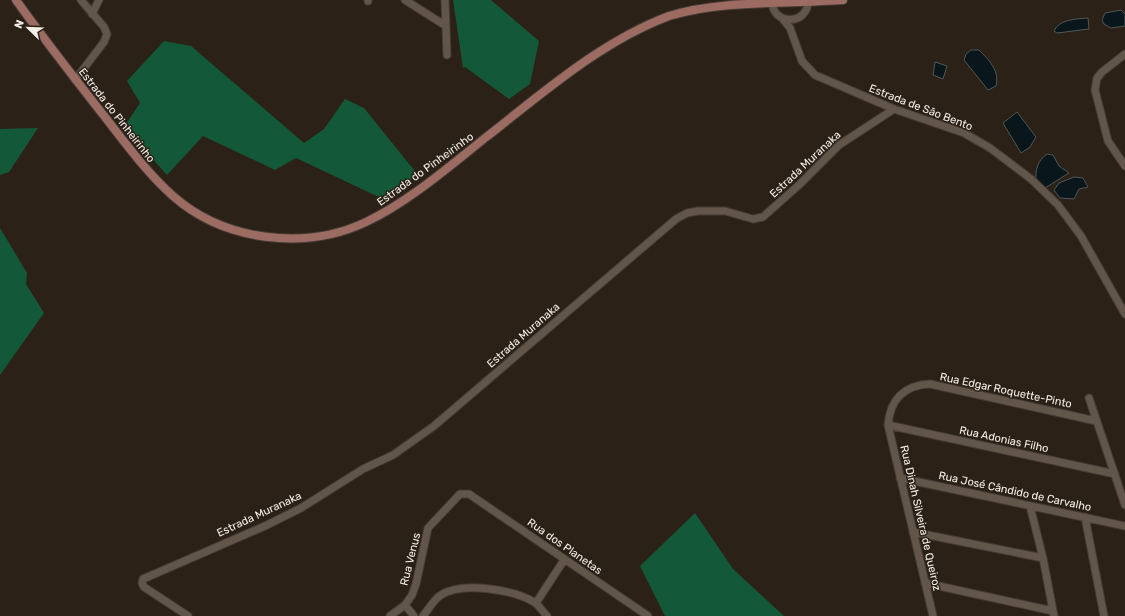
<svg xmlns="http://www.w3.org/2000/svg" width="1125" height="616" font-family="Rubik,sans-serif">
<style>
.forest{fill:#135939}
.water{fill:#09161b;stroke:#505758}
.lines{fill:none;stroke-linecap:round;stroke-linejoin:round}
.minor-casing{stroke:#453c35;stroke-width:9}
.major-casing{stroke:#453c35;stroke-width:10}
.minor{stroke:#62564b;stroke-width:7}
.major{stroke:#9c6b62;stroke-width:8}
.labels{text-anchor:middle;stroke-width:3;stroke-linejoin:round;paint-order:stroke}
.street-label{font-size:11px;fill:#f6efe8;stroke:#2b2117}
</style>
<rect width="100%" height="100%" fill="#2b2117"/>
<path class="forest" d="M453,0H491L539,41L530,84L509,99L465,67L463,68Z
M164,41L191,46L304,143L324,129L345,99L364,108L418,175L383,199L296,158L275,170L203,136L167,175L124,127L140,103L127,81Z
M38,128L9,172L0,175V129Z
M0,228L27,273L26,284L44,313L0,375Z
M695,513L733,569L784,616H665L640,566Z"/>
<path class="water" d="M1121,10L1125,14V26L1111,28L1104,24L1102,20L1105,13Z
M1088,18L1089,29L1057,33L1054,31C1059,19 1077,19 1088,18Z
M971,50H979C989,60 1000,71 996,86L988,90L964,60L966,54Z
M935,62L947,66L943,79L933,75Z
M1017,112L1036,137L1030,147L1021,153L1003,123Z
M1047,154L1053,155L1059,166L1069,173L1045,188L1036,181C1035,170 1038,160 1047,154Z
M1074,177L1083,178L1088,187L1079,189L1074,199L1060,198L1054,190L1059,183Z"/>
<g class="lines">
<defs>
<path id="minor" d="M405,0L446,26
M445,0L447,55
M772,0C771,26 809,26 808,0
M368,1V0
M92,14L99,0
M782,18L790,28L802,61L815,75L894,109L964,133L990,148L1031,179L1058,205L1081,236L1125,314
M1125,54L1102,72L1097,78L1095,90L1108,141L1125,166
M75,80L104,42L107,34L104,27L81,0
M1089,398L1125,505
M888,425L1115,474
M900,478L1125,526
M1030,506L1043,558L1054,616
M1085,517L1104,616
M913,532L1043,558
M925,583L1053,611
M536,603L564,560
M405,605L414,616
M188,616L144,587L142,583L143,579L265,526L301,508L363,469L393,455L434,426L676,219L687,213L698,211H725L753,219L763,217L800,184L839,145L894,109
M390,616L405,605L412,595L416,584L428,528L460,494H469L648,616
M423,616C429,609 433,600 441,595C463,581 513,590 534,602C539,605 543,612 547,616
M933,616L888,425C890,400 904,385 930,384L1096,421"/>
<path id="major" d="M16,0C43,38 72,75 101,112C124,141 145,171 173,196C224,241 305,251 366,222C407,203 450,166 485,138C543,93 600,42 669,16C721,0 787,4 843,0"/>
</defs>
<use href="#minor" class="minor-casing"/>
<use href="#major" class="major-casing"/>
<use href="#minor" class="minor"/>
<use href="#major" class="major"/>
</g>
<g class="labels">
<g class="street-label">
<text transform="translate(921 107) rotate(21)" y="4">Estrada de São Bento</text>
<text transform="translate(117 115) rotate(52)" y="4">Estrada do Pinheirinho</text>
<text transform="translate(805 164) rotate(-43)" y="4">Estrada Muranaka</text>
<text transform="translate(425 169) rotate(-36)" y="4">Estrada do Pinheirinho</text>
<text transform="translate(523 335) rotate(-41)" y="4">Estrada Muranaka</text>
<text transform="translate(1006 390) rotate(12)" y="4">Rua Edgar Roquette-Pinto</text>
<text transform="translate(1004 439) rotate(12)" y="4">Rua Adonias Filho</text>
<text transform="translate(1015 491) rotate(12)" y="4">Rua José Cândido de Carvalho</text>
<text transform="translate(259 514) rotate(-25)" y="4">Estrada Muranaka</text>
<text transform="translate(921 518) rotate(77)" y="4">Rua Dinah Silveira de Queiroz</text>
<text transform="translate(565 546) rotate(35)" y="4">Rua dos Planetas</text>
<text transform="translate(410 559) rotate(-76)" y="4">Rua Venus</text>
</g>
</g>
<g transform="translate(28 28) rotate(293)" stroke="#2b2117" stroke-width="3" paint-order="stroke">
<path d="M0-3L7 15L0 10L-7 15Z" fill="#f6efe8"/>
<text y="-6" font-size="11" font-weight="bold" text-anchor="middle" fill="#f6efe8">N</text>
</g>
</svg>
